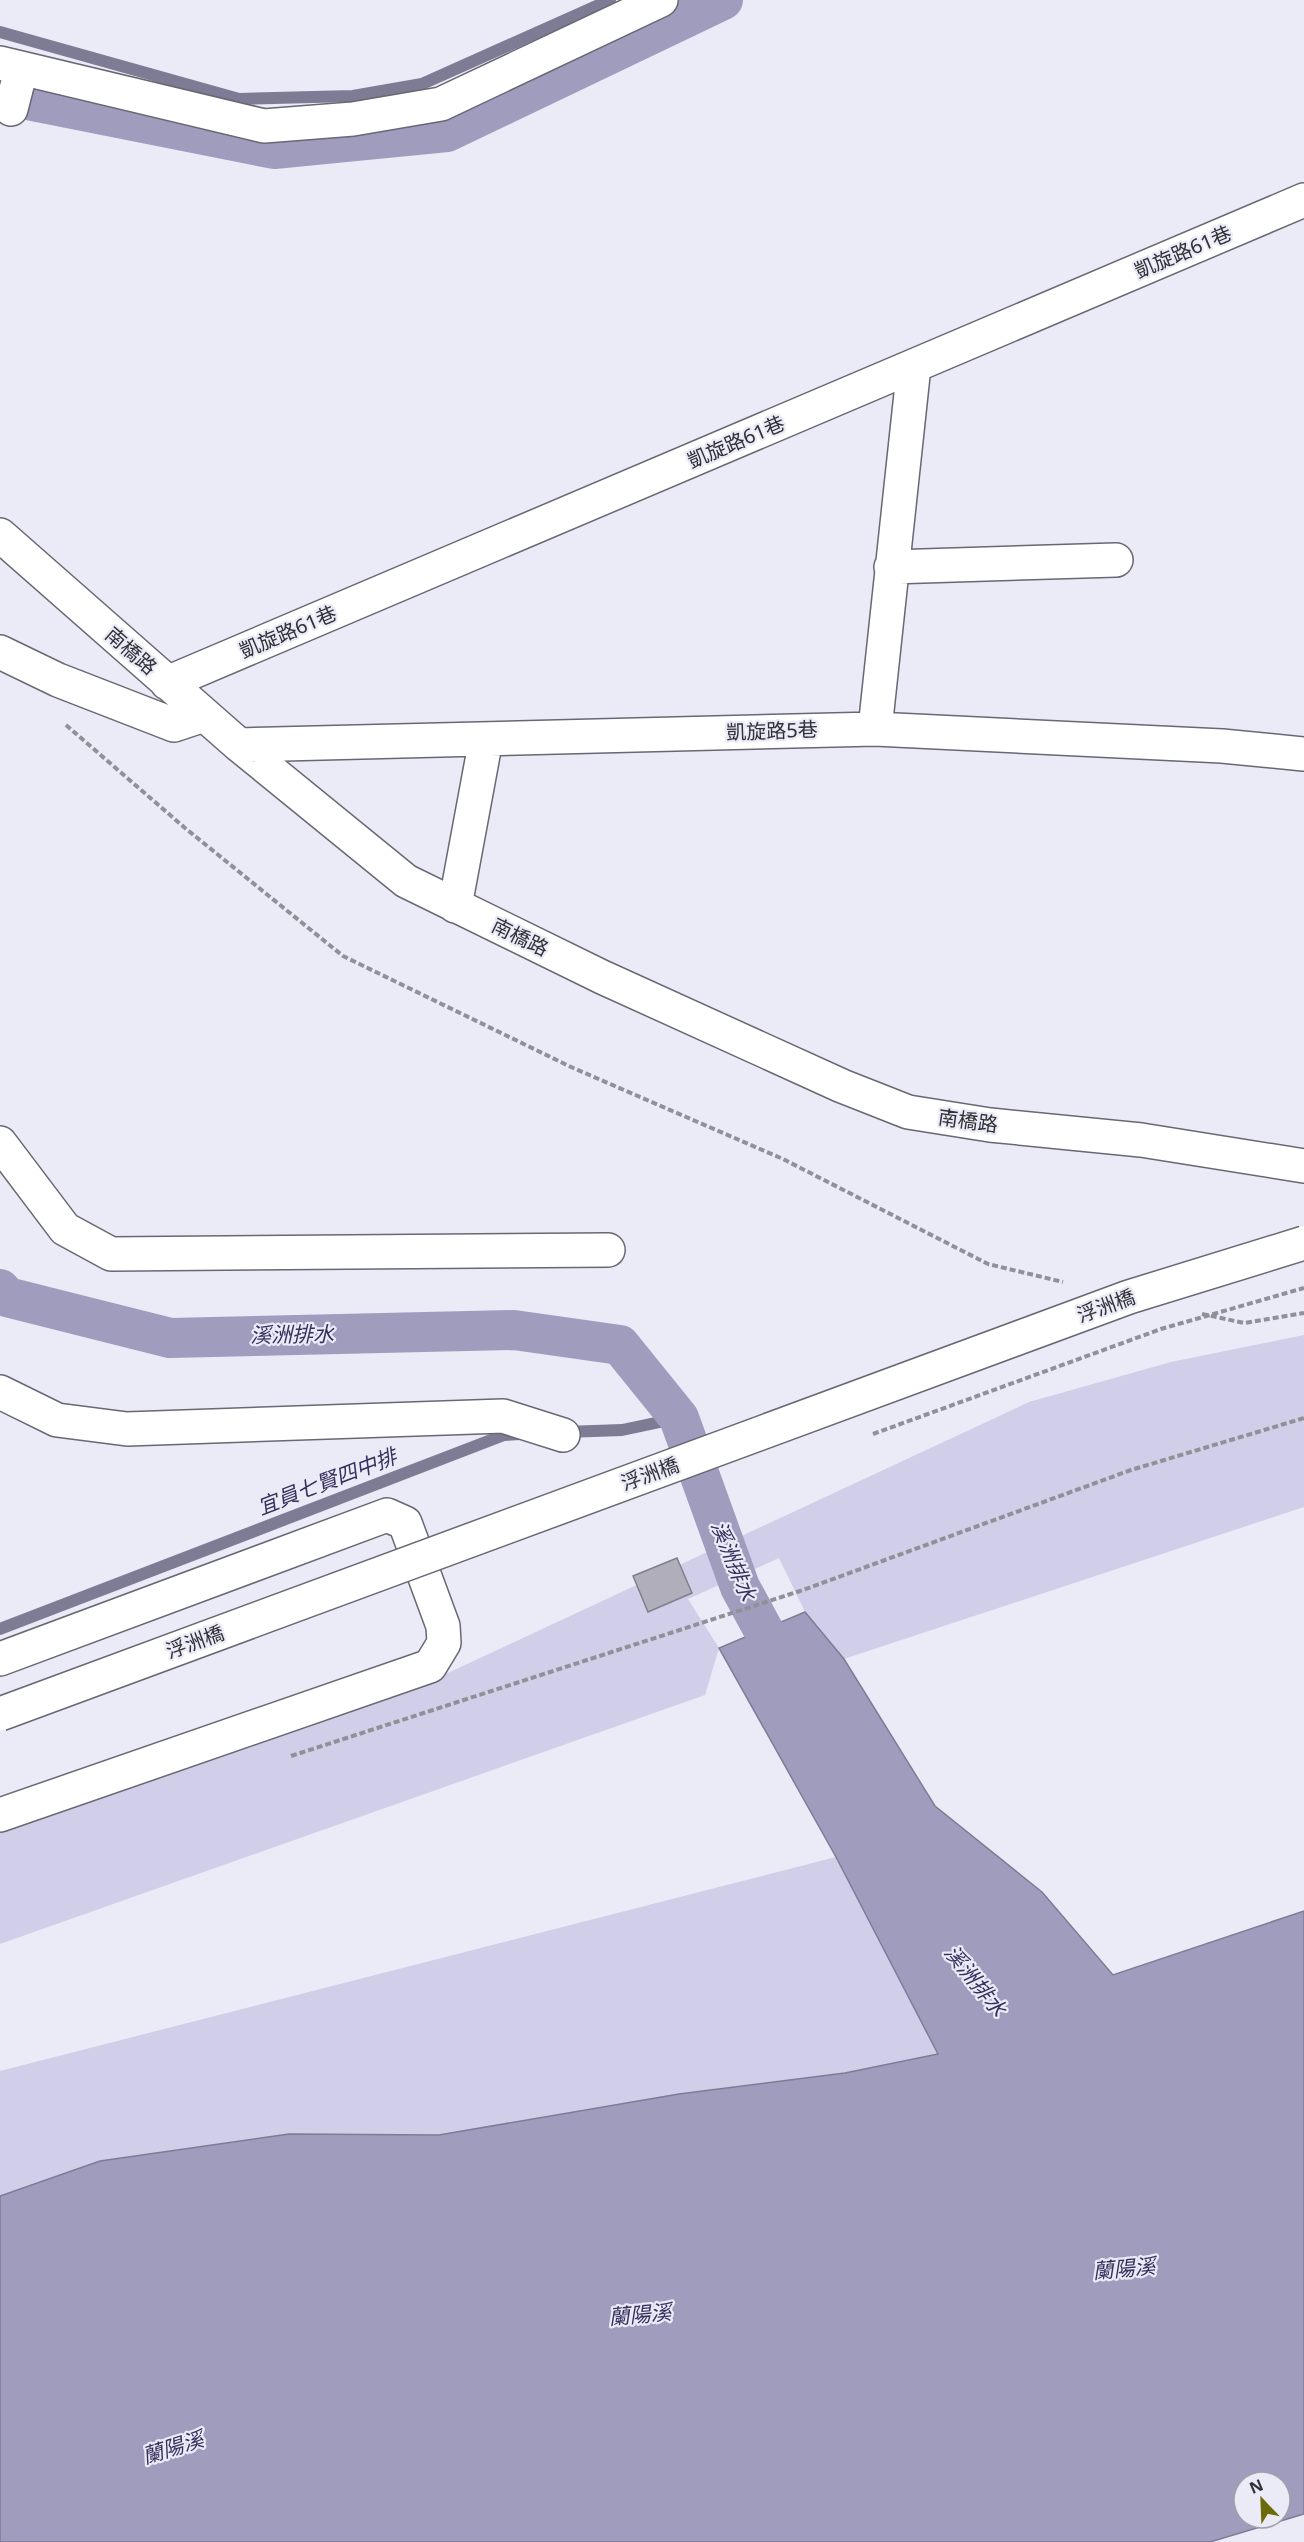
<svg xmlns="http://www.w3.org/2000/svg" width="1304" height="2542" font-family="'Noto Sans','Noto Sans TC',sans-serif">
<style>
.green{fill:#d0cee8}
.water{fill:#9f9cbe;stroke:#7e7c95;stroke-width:1.5;fill-rule:evenodd}
.lines{fill:none;stroke-linecap:round;stroke-linejoin:round}
.stream{stroke:#7e7c95;stroke-width:12}
.canal{stroke:#9f9cbe;stroke-width:40}
.building{fill:#afaeba;stroke:#807f8b;stroke-width:1.5}
.minor-casing{stroke:#686773;stroke-width:36}
.path{stroke:#919099;stroke-width:4;stroke-dasharray:6 3;stroke-linecap:butt}
.minor{stroke:#fff;stroke-width:33}
.minor-bridge-casing{stroke:#686773;stroke-width:36;stroke-linecap:butt}
.path-bridge{stroke:#919099;stroke-width:4;stroke-dasharray:6 3;stroke-linecap:butt}
.minor-bridge{stroke:#fff;stroke-width:33}
.labels{text-anchor:middle;stroke-width:4.5;stroke-linejoin:round;paint-order:stroke}
.street-label{font-size:20px;fill:#303035;stroke:#ebeaf7}
.water-label{font-size:21px;font-style:italic;fill:#372f5c;stroke:#ebeaf7}
</style>
<rect width="100%" height="100%" fill="#ebeaf7"/>
<path class="green" d="M1304,1335V1507L844,1659L805,1612L779,1558L688,1599L719,1648L705,1695L0,1944V1828L450,1672L1029,1402L1171,1362Z
M836,1857L938,2055L845,2073L679,2094L439,2135L289,2134L100,2161L0,2196V2071Z"/>
<path class="water" d="M805,1612L844,1659L935,1806L1042,1892L1113,1975L1304,1911V2514L1210,2542H0V2196L100,2161L289,2134L439,2135L679,2094L845,2073L938,2054L836,1857L719,1648ZM1244,2482H1280V2518H1244Z"/>
<g class="lines">
<path class="stream" d="M0,32L239,99L353,96L422,84L610,0
M565,1432L622,1430L679,1418
M0,1629L504,1435L520,1434"/>
<path class="canal" d="M0,92L27,100L274,149L447,132L723,0
M0,1289L7,1297L170,1338L514,1330L620,1345L679,1418L740,1587L790,1679"/>
</g>
<path class="building" d="M677,1558L692,1593L648,1612L633,1576Z"/>
<g class="lines">
<defs>
<path id="minor" d="M0,63L264,126L353,119L441,104L661,0
M11,109L21,70
M0,535L239,745L406,881L602,977L842,1086L908,1112L990,1125L1141,1140L1304,1166
M891,567L1116,560
M0,652L58,680L174,725L204,715
M167,683L1304,200
M875,729L914,366
M239,745L875,729L1222,746L1304,754
M455,906L486,739
M0,1143L65,1229L111,1254L608,1250
M0,1392L57,1420L127,1429L503,1416L563,1435
M0,1659L387,1515L405,1523L443,1626L444,1643L430,1666L0,1815"/>
</defs>
<use href="#minor" class="minor-casing"/>
<path class="path" d="M66,725L185,828L343,956L571,1067L783,1159L988,1264L1063,1282
M1202,1314L1244,1323L1304,1313
M291,1756L803,1590L1131,1470L1304,1418"/>
<use href="#minor" class="minor"/>
<defs>
<path id="minor-bridge" d="M0,1714L1129,1297L1304,1243"/>
</defs>
<use href="#minor-bridge" class="minor-bridge-casing"/>
<path class="path-bridge" d="M873,1434L1161,1329L1304,1288"/>
<use href="#minor-bridge" class="minor-bridge"/>
</g>
<g class="labels">
<g class="street-label">
<text transform="translate(1183 252) rotate(-23)" y="7">凱旋路61巷</text>
<text transform="translate(736 442) rotate(-23)" y="7">凱旋路61巷</text>
<text transform="translate(288 632) rotate(-23)" y="7">凱旋路61巷</text>
<text transform="translate(131 651) rotate(41)" y="7">南橋路</text>
<text transform="translate(772 731) rotate(-2)" y="7">凱旋路5巷</text>
<text transform="translate(520 937) rotate(26)" y="7">南橋路</text>
<text transform="translate(968 1121) rotate(8)" y="7">南橋路</text>
<text transform="translate(1106 1306) rotate(-20)" y="7">浮洲橋</text>
<text transform="translate(650 1474) rotate(-20)" y="7">浮洲橋</text>
<text transform="translate(195 1642) rotate(-20)" y="7">浮洲橋</text>
</g>
<g class="water-label">
<text transform="translate(292 1335) rotate(-1)" y="7">溪洲排水</text>
<text transform="translate(327 1482) rotate(-21)" y="7">宜員七賢四中排</text>
<text transform="translate(733 1561) rotate(68)" y="7">溪洲排水</text>
<text transform="translate(975 1981) rotate(51)" y="7">溪洲排水</text>
<text transform="translate(1124 2269) rotate(-5)" y="7">蘭陽溪</text>
<text transform="translate(640 2315) rotate(-5)" y="7">蘭陽溪</text>
<text transform="translate(173 2448) rotate(-17)" y="7">蘭陽溪</text>
</g>
</g>
<g transform="translate(1262 2500) rotate(337)"><circle r="28" fill="#ebeaf7" stroke="#a0a0a9" stroke-width="1.5"/>
<path d="M0-4.5L10 22L0 15L-10 22Z" fill="#6b6b09"/>
<text y="-9" font-size="16" font-weight="bold" text-anchor="middle" fill="#303035">N</text>
</g>
</svg>
